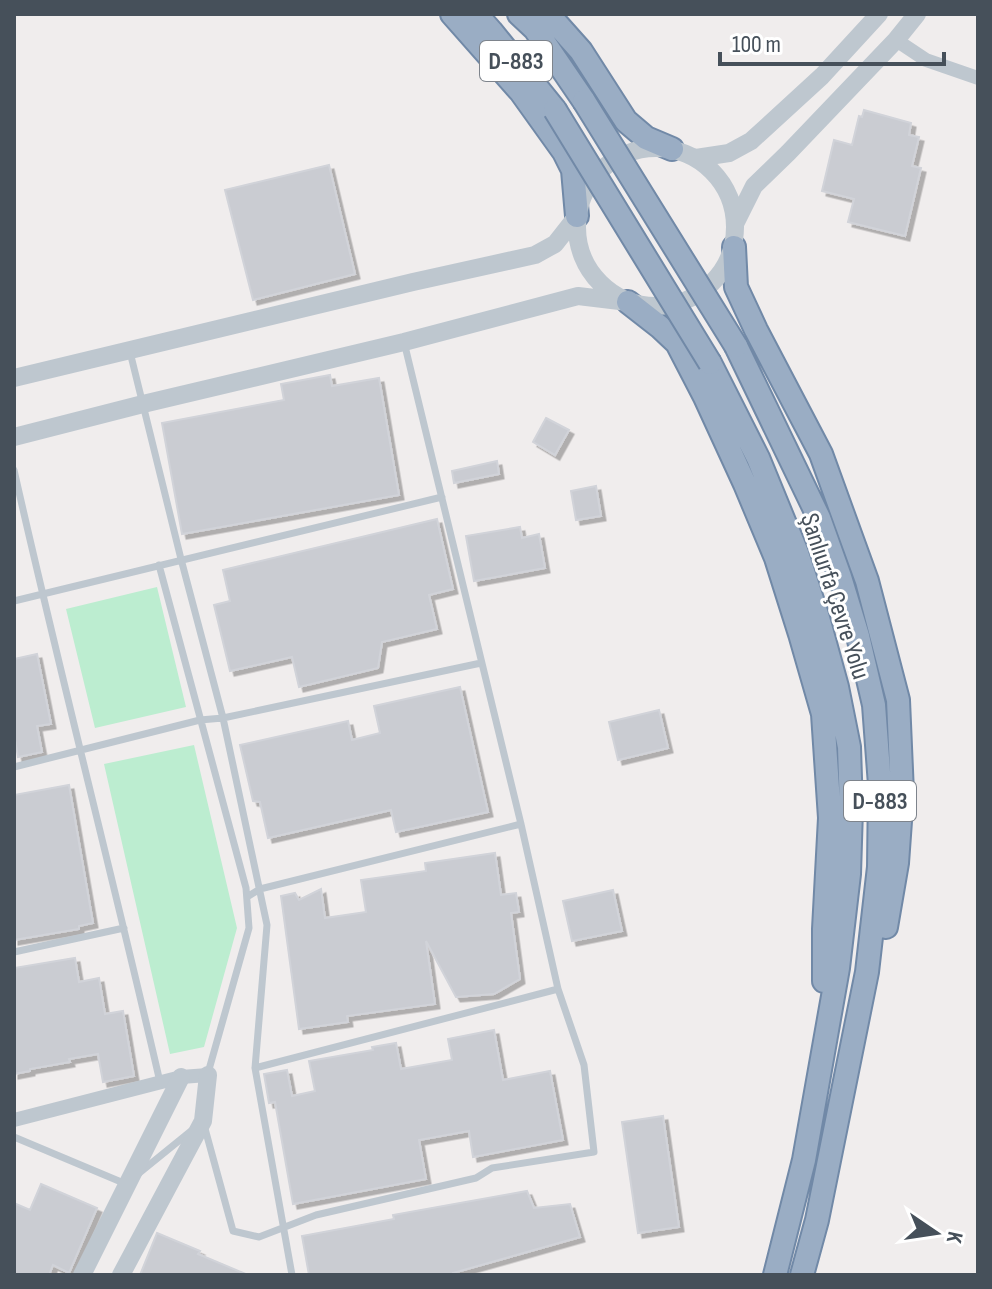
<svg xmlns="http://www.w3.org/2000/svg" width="992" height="1289" font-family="'Sofia Sans Condensed',sans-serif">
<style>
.green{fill:#bcedd0}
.building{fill:#caccd2;stroke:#d1d3d9;stroke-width:2;filter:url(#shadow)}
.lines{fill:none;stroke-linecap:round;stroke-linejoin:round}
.trunk-casing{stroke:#7189a7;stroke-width:26}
.service{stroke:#bec7cf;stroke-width:7}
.minor{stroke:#bec7cf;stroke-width:14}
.tertiary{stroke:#bec7cf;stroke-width:18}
.trunk{stroke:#9aadc4;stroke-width:22}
.trunk-bridge-casing{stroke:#7189a7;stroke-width:26;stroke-linecap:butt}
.trunk-bridge{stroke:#9aadc4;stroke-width:22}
.labels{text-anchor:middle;stroke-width:6;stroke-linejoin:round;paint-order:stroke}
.shield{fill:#fff;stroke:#7e848c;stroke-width:2}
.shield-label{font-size:24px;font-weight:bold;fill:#46505a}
.street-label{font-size:26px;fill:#46505a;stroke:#fff}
</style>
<defs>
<filter id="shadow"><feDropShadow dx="4.5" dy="4.5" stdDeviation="0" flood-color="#0004"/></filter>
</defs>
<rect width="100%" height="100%" fill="#f0eded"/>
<path class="green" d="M157,587L186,707L95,728L66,609Z
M194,745L237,928L204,1047L170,1054L104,764Z"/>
<path class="building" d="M864,110L911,123L909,135L919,137L912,166L921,168L905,236L848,222L854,199L822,191L834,140L852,145L859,116L862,117Z
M329,165L355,274L253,300L225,190Z
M330,375L332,386L379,378L399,495L182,534L162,423L284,400L281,384Z
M546,418L569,430L555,455L533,442Z
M497,461L499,474L454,483L452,471Z
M596,486L601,516L576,520L571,491Z
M437,519L453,589L429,595L437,629L382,642L378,668L299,687L292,657L230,671L214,605L230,601L223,570Z
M520,527L522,538L539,534L545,568L474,581L466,536Z
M37,654L51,724L37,726L42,752L18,757L14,734V659Z
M460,687L488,812L396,832L391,810L268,838L260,802L253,801L240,745L348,721L352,740L380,733L374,706Z
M659,710L668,748L618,760L609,722Z
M69,785L93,923L79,926V929L14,940V795Z
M495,853L501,895L516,893L519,912L511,913L520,979L494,994L456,997L426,941L435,1004L347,1016L348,1022L299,1029L281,896L295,893L299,900L321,889L325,918L366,912L361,880L426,871L425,863Z
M613,890L622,931L572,941L563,901Z
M75,958L79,982L99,978L105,1014L123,1011L134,1076L103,1082L98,1054L69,1059L70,1062L30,1069V1071L14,1074V968Z
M494,1030L503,1080L550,1071L563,1140L473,1157L469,1131L419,1140L426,1179L293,1204L275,1102L269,1103L264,1074L287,1070L292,1096L315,1091L309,1061L373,1050L372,1047L396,1043L401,1069L452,1060L448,1039Z
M663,1116L679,1227L638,1233L622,1122Z
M41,1184L97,1208L69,1273L53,1265L49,1275H14V1203L30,1210Z
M527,1191L534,1208L570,1204L580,1237L453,1273V1275H309L302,1236L394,1219L393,1215Z
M157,1233L200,1251L198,1254L248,1275H140Z"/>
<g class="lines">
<defs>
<path id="trunk" d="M452,14L521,92L564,152L573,170L577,216
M476,14L491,31L555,110
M519,14L535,29L584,101
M548,14L581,51L626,121L646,138L672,149
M734,247L736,287L756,330L821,454L867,581L898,700L902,793L897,863L886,927
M628,302L660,327L677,343L705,397L745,484L776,558L800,634L823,714L830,818L824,929V981
M736,346L819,518L840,577L858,636L874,705L880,785L879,867L867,972L817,1220L802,1275
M710,363L758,458L797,553L818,618L837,687L849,747L851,809L849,874L838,968L804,1160L775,1275"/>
</defs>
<use href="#trunk" class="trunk-casing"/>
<path class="service" d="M130,352L181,559L223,718L267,925L255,1068L292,1275
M14,470C60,674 113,878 160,1082
M159,565L246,888L249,928L208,1073
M14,601L442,497
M14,767L200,720L223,718L481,663
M247,897L260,889L521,824
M14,952L124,928
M255,1068L558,989L521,824L404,342
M204,1125L233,1231L259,1237L316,1215L476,1178L492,1168L594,1152L584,1065L558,989
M14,1137L126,1184
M138,1174L191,1131"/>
<path class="minor" d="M896,40L926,60L978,78
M14,1120L181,1077L208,1075"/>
<path class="tertiary" d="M577 227a79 79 0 1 1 158 0a79 79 0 1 1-158 0Z
M696,158L729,153L751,141L822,76L879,14
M736,222L754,186L788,153L896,40L917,14
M14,378L413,282L535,255L555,244L577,216
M14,437L143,404L404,342L578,296L628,302
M82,1275L181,1077
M121,1275L203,1121L208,1075"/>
<use href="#trunk" class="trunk"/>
<defs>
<path id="trunk-bridge" d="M584,101L736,346
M555,110L710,363"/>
</defs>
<use href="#trunk-bridge" class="trunk-bridge-casing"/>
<use href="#trunk-bridge" class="trunk-bridge"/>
</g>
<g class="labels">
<g class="shield">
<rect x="480" y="41" width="72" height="40" rx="6"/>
<rect x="844" y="781" width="72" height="40" rx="6"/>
</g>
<g class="shield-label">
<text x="516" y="69">D-883</text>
<text x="880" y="809">D-883</text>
</g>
<g class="street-label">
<text transform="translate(836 596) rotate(72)" y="9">Şanlıurfa Çevre Yolu</text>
</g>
</g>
<rect width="992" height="1289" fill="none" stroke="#46505a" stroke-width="32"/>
<g transform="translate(936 1233) rotate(103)" stroke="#ffffff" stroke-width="6" paint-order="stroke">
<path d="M0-6L14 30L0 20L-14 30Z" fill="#46505a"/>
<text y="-12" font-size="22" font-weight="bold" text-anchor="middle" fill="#46505a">K</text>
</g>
<path d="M720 52v12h224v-12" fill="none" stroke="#46505a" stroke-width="4"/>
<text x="732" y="52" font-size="24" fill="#46505a" stroke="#ffffff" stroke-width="6" paint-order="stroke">100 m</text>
</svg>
